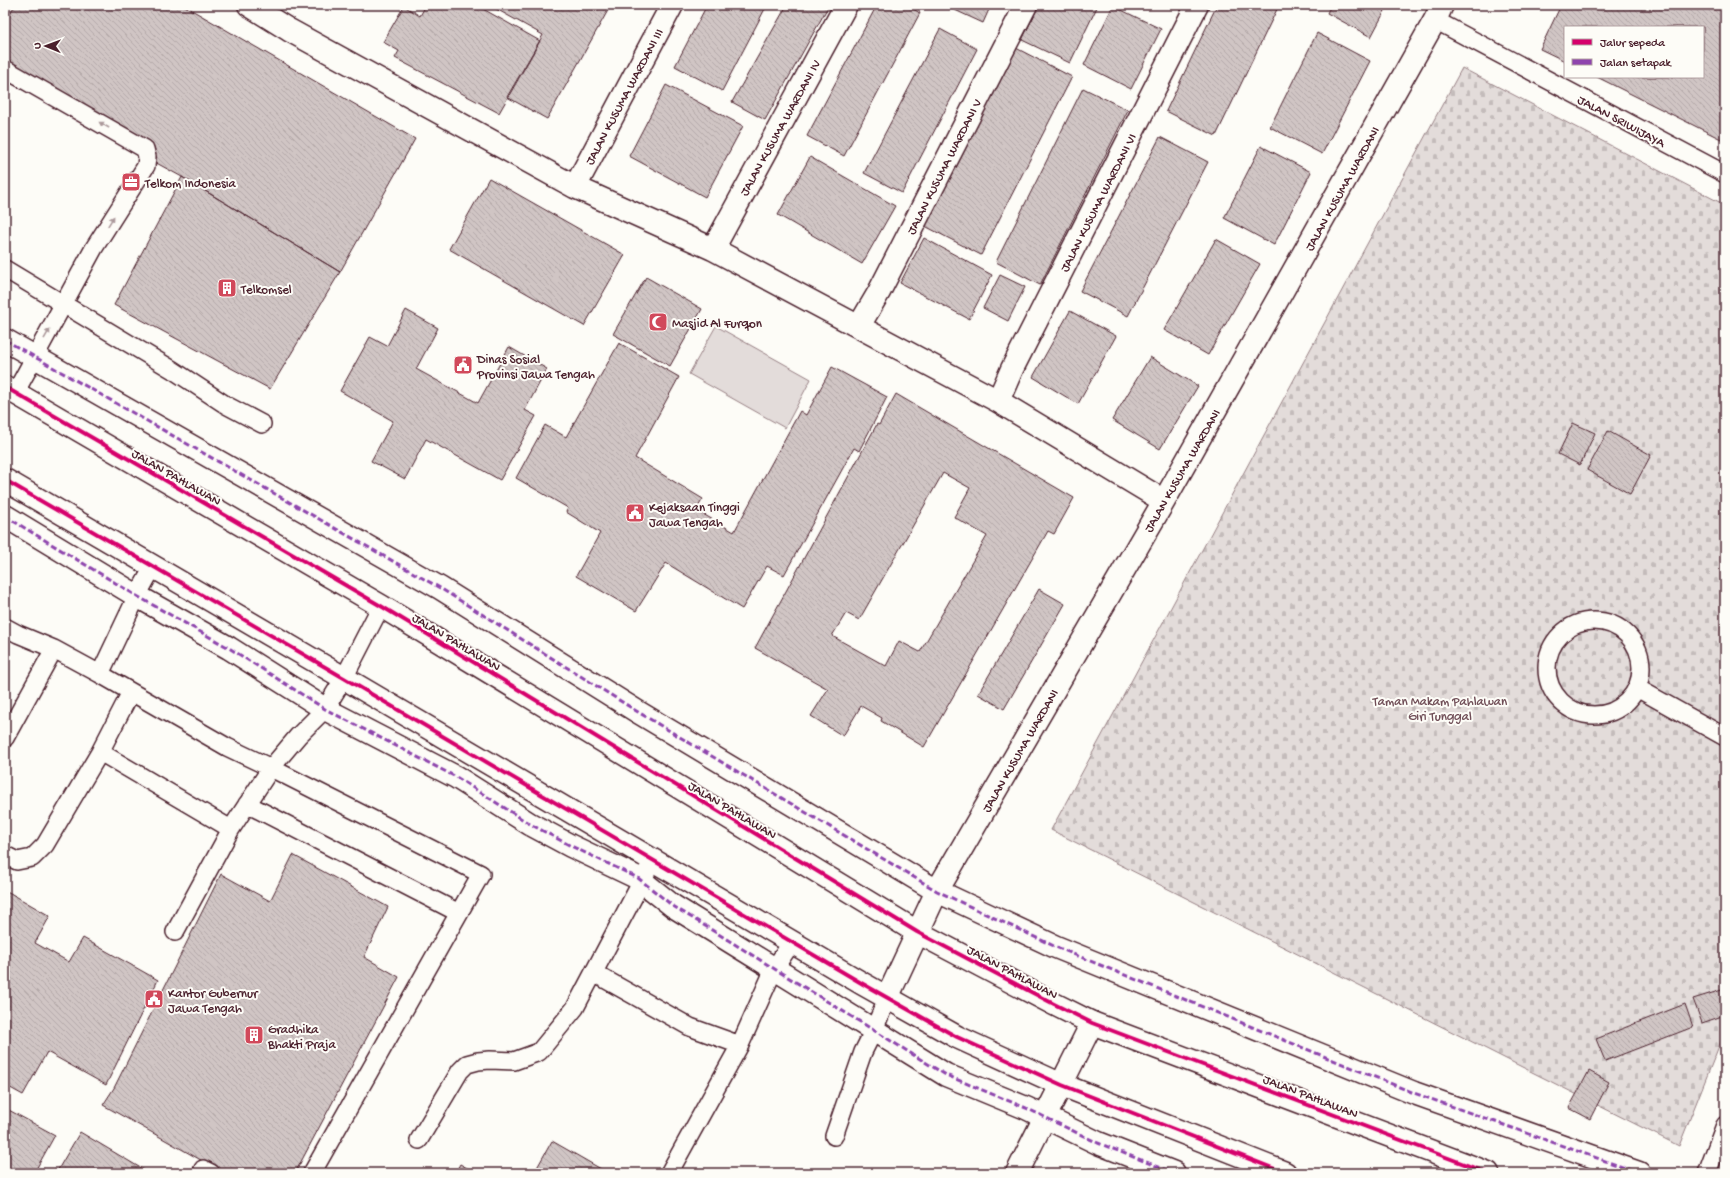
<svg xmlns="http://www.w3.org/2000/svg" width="1730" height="1178" font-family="'Gochi Hand',sans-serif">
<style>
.cemetery{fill:url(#cemetery-stones);stroke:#967e82}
.green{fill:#e3dcda;stroke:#967e82}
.building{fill:url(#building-back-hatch);stroke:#4a1f2b;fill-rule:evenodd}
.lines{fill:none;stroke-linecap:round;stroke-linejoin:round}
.lane-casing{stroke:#4a1f2b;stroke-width:20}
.street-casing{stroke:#4a1f2b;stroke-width:25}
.secondary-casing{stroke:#4a1f2b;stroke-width:25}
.primary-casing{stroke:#4a1f2b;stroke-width:25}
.lane{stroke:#fdfcf7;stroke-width:17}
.street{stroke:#fdfcf7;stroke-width:22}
.secondary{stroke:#fdfcf7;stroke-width:22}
.primary{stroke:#fdfcf7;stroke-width:22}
.quiet{stroke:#8e44ad;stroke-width:3;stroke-dasharray:6 3;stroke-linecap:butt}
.cycleway-casing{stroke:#fdfcf7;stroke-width:6}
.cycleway{stroke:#d6006c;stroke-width:4}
.oneway{fill:#ac999b}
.labels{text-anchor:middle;stroke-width:4;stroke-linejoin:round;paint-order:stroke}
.street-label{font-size:13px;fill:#4a1f2b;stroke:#fdfcf7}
.poi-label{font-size:13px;fill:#4a1f2b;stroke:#fdfcf7;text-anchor:start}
.park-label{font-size:13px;fill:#704e57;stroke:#fdfcf7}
</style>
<defs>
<pattern id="cemetery-stones" width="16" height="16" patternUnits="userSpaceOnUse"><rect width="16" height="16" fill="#e3dcda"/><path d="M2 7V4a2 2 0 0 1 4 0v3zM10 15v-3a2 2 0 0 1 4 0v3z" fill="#c4bcbb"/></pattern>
<pattern id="building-back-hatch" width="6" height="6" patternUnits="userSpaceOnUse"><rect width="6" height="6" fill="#d0c5c4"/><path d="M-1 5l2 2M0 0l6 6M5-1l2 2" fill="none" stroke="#b4a9a9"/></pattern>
</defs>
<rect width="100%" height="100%" fill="#fdfcf7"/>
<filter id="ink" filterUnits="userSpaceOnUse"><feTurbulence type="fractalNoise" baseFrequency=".025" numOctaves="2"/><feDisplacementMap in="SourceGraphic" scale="8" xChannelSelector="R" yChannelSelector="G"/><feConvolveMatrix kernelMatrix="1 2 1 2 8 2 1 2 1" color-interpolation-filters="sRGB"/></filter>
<g filter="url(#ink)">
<path class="cemetery" d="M1462,68L1725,205V1031L1679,1146L1051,830Z"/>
<path class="green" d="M716,326L811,379L785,428L689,374Z"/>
<path class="building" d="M15,5H183L415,139L340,272L182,177L5,80V22Z
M426,5H476L540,41L499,113L395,58L399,51L383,42L404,6L420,16Z
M489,5H611L547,119L507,97L543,35Z
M707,5H767L722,91L675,66Z
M787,5H829L765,120L732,102Z
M877,5H906L920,13L844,156L807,136Z
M944,5H991L983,23Z
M1039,5H1098L1070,63L1022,40Z
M1217,5H1279L1216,136L1166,111Z
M1331,5H1388L1371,37L1327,13Z
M1561,5H1725V141L1597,77H1703V27H1565V61L1540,49Z
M1113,6L1161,29L1131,89L1084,65Z
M940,29L977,49L902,193L864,173Z
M1317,33L1370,61L1322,154L1270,127Z
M1016,48L1072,77L981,255L925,226Z
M666,85L743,126L705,197L629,156Z
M1083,88L1128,110L1040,285L996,262Z
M1160,137L1208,162L1128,316L1080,291Z
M1261,146L1311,172L1274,245L1224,218Z
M810,157L895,206L862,264L778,215Z
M182,177L340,272L270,389L114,305Z
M489,178L625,255L584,326L449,249Z
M924,238L992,275L969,319L900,283Z
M1216,239L1260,264L1208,355L1164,330Z
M1000,275L1025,287L1008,321L983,308Z
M646,277L702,309L670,366L613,334Z
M406,310L438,328L416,369L478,403L509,347L547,369L525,410L536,416L500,480L426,439L405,479L371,461L393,421L340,391L370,337L387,346Z
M1070,311L1116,336L1078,404L1033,377Z
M619,343L679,377L635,458L703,499L696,510L734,532L800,411L806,415L832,367L887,397L859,451L854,448L784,575L767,566L742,609L666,563L636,611L576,576L600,533L566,512L568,508L516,478L545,425L566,437Z
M1150,357L1198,386L1160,449L1112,420Z
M896,394L1074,498L1054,534L1048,531L924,747L881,721L882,718L861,706L843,736L811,716L828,689L755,648L877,424L879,425ZM943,473L970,488L954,517L987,536L920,652L899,641L886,666L832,636L846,613L859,620Z
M1573,423L1595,433L1580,465L1558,454Z
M1608,431L1651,455L1630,494L1587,470Z
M1039,589L1065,604L1004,709L978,694Z
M293,855L388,907L364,957L399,977L295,1173H224L103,1105L114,1088L221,874L270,901Z
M5,890L50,916L35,943L69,962L83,938L158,980L106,1085L47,1052L23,1095L5,1085Z
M1725,989V1015L1702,1023L1693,999Z
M1685,1004L1693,1027L1605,1061L1596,1039Z
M1589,1071L1609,1082L1590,1119L1569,1108Z
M5,1108L55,1135L34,1173H5Z
M80,1132L149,1173H56Z
M552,1141L608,1173H534Z
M460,1164L476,1173H455Z"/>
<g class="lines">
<defs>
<path id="lane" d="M1435,20L1725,174
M5,69L145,149L147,157L146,166L94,248L15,393
M5,269L173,370L226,405L262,424
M1547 668a47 47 0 1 1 94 0a47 47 0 1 1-94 0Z
M5,627L18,634L54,649L100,674L137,596L153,567
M100,674L227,747L271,768L298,736L325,709L344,678L381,606
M1637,688L1725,737
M5,738L54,649
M100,752L231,829
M247,804L459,913
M5,855L17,861L32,858L45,845L100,752L131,692
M175,932L231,829L271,768L481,874L312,1173
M594,973L690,1027L740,1045L774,969L792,942
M834,1136L863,1052L874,1030L887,998
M419,1140L460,1071L467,1064L478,1061L490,1060L514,1061L539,1052L575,1008L653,860
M203,1169L211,1173
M669,1173L740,1045
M1707,1173L1725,1125"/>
<path id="street" d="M249,5L289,30L575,187L713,249L998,401L1164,501
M575,187L672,5
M713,249L846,5
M859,326L879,292L1026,5
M5,340L440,588L638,712L937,891L1056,947L1414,1093L1639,1173
M998,401L1012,369L1197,5
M5,516L137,596L229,648L325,709L456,777L530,824L571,846L638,878L673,906L946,1075L1026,1108L1098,1143L1174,1173
M887,998L937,891L1164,501L1435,20L1442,5
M1017,1173L1092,1023"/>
<path id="secondary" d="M5,387L381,606L917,932
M5,480L344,678L863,984L957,1037L1062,1085L1285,1173"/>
<path id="primary" d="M917,932L1054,1004L1092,1023L1488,1173"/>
</defs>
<use href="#lane" class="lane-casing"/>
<use href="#street" class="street-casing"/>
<use href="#secondary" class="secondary-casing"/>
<use href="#primary" class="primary-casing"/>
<use href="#lane" class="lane"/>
<use href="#street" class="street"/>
<use href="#secondary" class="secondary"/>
<use href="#primary" class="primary"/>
<path class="quiet" d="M5,340L440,588L638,712L937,891L1056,947L1414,1093L1639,1173
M5,516L137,596L229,648L325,709L456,777L530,824L571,846L638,878L673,906L946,1075L1026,1108L1098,1143L1174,1173"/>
<defs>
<path id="cycleway" d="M5,387L381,606L917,932L1054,1004L1092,1023L1488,1173
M5,480L344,678L863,984L957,1037L1062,1085L1285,1173"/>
</defs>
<use href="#cycleway" class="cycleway-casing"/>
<use href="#cycleway" class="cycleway"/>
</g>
<defs><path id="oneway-solid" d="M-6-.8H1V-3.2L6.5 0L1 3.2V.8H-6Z"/></defs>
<g class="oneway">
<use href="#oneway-solid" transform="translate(104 125) rotate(-150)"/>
<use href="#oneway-solid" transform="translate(111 221) rotate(-58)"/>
<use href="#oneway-solid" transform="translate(47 334) rotate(-60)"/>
</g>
</g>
<defs>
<symbol id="office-square" viewBox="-11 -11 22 22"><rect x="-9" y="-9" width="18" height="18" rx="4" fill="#d1495b" stroke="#fdfcf7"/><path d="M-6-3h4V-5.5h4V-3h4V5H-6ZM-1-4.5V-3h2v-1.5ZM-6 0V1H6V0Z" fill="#fff"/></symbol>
<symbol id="building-square" viewBox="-11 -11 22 22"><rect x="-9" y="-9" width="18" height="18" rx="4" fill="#d1495b" stroke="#fdfcf7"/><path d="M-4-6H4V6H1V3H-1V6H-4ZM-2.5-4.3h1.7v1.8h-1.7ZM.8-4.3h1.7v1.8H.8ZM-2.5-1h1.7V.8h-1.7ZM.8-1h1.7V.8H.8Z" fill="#fff"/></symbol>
<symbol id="mosque-square" viewBox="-11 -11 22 22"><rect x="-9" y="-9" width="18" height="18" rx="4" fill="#d1495b" stroke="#fdfcf7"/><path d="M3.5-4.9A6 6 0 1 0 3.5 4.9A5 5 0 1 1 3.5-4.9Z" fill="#fff"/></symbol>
<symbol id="civic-square" viewBox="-11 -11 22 22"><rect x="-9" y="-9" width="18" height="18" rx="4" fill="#d1495b" stroke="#fdfcf7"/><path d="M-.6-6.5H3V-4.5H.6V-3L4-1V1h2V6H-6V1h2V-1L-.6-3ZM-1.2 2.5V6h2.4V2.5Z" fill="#fff"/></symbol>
</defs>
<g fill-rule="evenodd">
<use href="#office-square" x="120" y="171" width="22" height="22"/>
<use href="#building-square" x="216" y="277" width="22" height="22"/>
<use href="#mosque-square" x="647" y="311" width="22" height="22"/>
<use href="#civic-square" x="452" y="354" width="22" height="22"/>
<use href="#civic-square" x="624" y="502" width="22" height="22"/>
<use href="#civic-square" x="143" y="988" width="22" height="22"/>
<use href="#building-square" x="243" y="1024" width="22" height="22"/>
</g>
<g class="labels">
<g class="street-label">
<text transform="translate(623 96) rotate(-62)" y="5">JALAN KUSUMA WARDANI III</text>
<text transform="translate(1622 120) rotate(28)" y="5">JALAN SRIWIJAYA</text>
<text transform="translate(779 127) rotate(-61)" y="5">JALAN KUSUMA WARDANI IV</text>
<text transform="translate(943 166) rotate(-63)" y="5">JALAN KUSUMA WARDANI V</text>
<text transform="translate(1341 188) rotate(-61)" y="5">JALAN KUSUMA WARDANI</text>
<text transform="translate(1097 202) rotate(-63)" y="5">JALAN KUSUMA WARDANI VI</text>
<text transform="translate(1181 470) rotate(-60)" y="5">JALAN KUSUMA WARDANI</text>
<text transform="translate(177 476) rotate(30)" y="5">JALAN PAHLAWAN</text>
<text transform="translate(457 641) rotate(31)" y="5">JALAN PAHLAWAN</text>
<text transform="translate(1019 750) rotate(-60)" y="5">JALAN KUSUMA WARDANI</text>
<text transform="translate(733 809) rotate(31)" y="5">JALAN PAHLAWAN</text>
<text transform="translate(1013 971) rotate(28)" y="5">JALAN PAHLAWAN</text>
<text transform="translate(1311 1095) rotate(21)" y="5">JALAN PAHLAWAN</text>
</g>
<g class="poi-label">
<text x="145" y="187">Telkom Indonesia</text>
<text x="241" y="293">Telkomsel</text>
<text x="672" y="327">Masjid Al Furqon</text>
<text x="477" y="363">Dinas Sosial<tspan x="477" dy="15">Provinsi Jawa Tengah</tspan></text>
<text x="649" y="511">Kejaksaan Tinggi<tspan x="649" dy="15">Jawa Tengah</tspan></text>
<text x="168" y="997">Kantor Gubernur<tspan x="168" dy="15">Jawa Tengah</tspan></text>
<text x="268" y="1033">Gradhika<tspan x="268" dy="15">Bhakti Praja</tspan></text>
</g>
<g class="park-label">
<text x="1440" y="705">Taman Makam Pahlawan<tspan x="1440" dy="15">Giri Tunggal</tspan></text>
</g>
</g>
<rect width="1730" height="1178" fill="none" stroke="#fdfcf7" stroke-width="20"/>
<rect x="10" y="10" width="1710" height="1158" fill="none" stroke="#4a1f2b" stroke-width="1.5" filter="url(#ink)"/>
<rect x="1564" y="26" width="140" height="52" fill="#fdfcf7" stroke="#b5a4a5"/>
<rect x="1572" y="39" width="20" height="6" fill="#d6006c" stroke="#b5a4a5"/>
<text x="1600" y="46" font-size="12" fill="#4a1f2b">Jalur sepeda</text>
<rect x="1572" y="59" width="20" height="6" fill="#8e44ad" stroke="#b5a4a5"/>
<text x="1600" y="66" font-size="12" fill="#4a1f2b">Jalan setapak</text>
<g transform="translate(46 46) rotate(271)" stroke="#fdfcf7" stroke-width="3" paint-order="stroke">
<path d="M0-3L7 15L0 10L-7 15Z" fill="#4a1f2b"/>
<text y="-6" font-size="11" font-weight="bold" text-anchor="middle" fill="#4a1f2b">U</text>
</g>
</svg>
